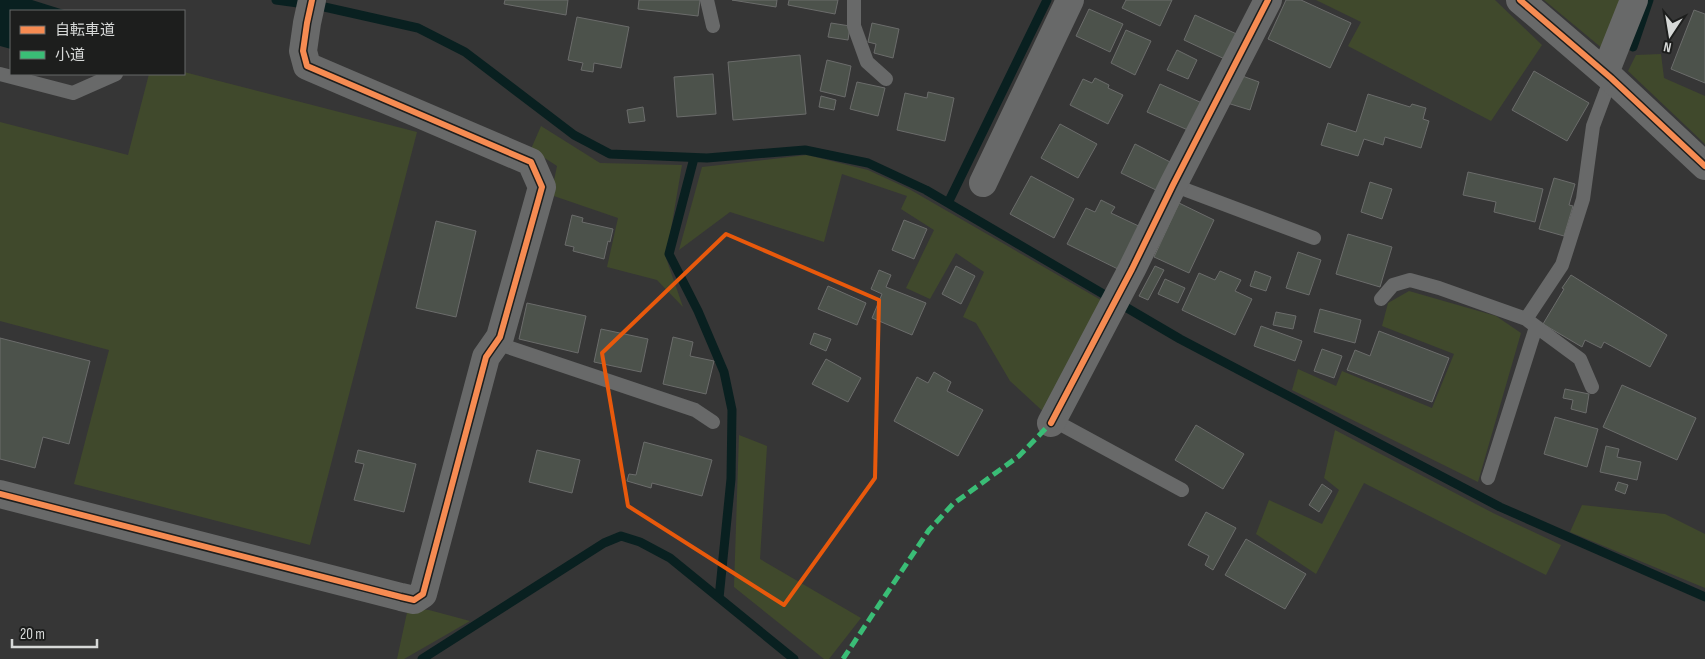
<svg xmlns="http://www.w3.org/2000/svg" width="1705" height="659" font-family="'Sofia Sans Condensed','Noto Sans JP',sans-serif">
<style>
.green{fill:#40492c}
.water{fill:#092020}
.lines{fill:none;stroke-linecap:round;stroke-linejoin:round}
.stream{stroke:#092020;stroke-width:9}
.building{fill:#4c524b;stroke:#6b6c6b}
.service{stroke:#686969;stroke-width:14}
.minor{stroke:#686969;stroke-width:28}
.quiet{stroke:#3abd76;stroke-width:5;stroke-dasharray:10 5;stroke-linecap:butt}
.cycleway-casing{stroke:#1d1e1d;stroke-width:9}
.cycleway{stroke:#f68b52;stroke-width:6}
.marked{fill:none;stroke:#e8590c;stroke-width:4;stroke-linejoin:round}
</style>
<rect width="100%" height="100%" fill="#363636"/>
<path class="green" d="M1316,0H1495L1542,45L1491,121L1348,46L1361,22Z
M1544,0H1620L1603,49Z
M1661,54L1664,78L1705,96V144L1628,71L1636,55Z
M184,72L417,132L310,545L74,484L109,350L0,321V122L128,155L149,74H184Z
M541,126L600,163L682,165L666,258L683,307L657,280L607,267L618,218L551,195L557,166L531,149Z
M807,155L868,170L909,189L1106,303L1048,416L1010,381L976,323L963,317L984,272L956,253L930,299L906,288L934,230L901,209L907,196L842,174L824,242L730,212L679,250L702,167Z
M1409,291L1496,316L1521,333L1478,482L1292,390L1298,369L1336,386L1342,371L1432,408L1454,354L1382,326L1388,303Z
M1335,430L1493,513L1561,545L1546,575L1364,483L1316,574L1256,534L1269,500L1322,524L1339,490L1324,478Z
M739,435L767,446L760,559L861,618L829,659H824L734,587Z
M1582,505L1665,514L1705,534V588L1570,532Z
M408,608L429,610L470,621L404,659H397Z"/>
<path class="water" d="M0,0H32L67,11H11V49L0,46Z"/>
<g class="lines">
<path class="stream" d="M276,0L320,6L418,28L465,52L574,135L610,154L707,158L805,150L868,163L926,190L1180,339L1500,507L1705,597
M1633,47L1649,0
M694,158L669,254L698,311L724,372L732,410L731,479L719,598
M948,203L1047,0
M422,659L604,543L621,536L640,542L670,558L794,659"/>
</g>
<path class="building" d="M505,0H568L566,15L504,4Z
M639,0H700L698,16L638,9Z
M732,0H777L776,7Z
M789,0H838L835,14L788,5Z
M1126,0H1172L1160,26L1122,8Z
M1286,0H1301L1351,23L1330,68L1268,39Z
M1089,9L1123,24L1110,52L1076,36Z
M1694,10L1705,14V83L1671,69Z
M1195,15L1241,36L1229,61L1184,40Z
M577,17L629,27L621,68L594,63L593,72L581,70L583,63L568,60Z
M831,23L850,26L848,40L828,37Z
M872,23L899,29L893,58L874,53L876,44L868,42Z
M1126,30L1151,41L1135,75L1111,63Z
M1177,50L1197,60L1188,79L1167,70Z
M800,55L806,114L733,120L728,62Z
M827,60L851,66L845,97L820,91Z
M1534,71L1589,103L1567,141L1512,110Z
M713,74L716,114L677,117L674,77Z
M1237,74L1259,82L1250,110L1224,102Z
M1095,78L1109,85L1108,88L1123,95L1108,124L1070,105L1083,79L1092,83Z
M857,82L885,88L878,116L850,109Z
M1160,84L1202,103L1190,131L1147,112Z
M928,92L954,98L945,141L897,130L905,93L927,98Z
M1368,94L1410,107L1412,104L1426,108L1423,119L1429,121L1421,148L1385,137L1383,145L1364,139L1358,156L1321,145L1328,123L1356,132Z
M821,96L836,100L834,110L819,107Z
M643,107L645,121L629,123L627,110Z
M1060,124L1097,144L1078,178L1041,158Z
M1135,144L1174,164L1160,192L1121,173Z
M1468,172L1543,189L1535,222L1494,212L1496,202L1463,195Z
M1031,176L1074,199L1054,238L1010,214Z
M1554,178L1575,184L1569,205L1573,206L1564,236L1539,229Z
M1370,182L1392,189L1382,219L1361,212Z
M1101,200L1115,207L1111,213L1145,229L1124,272L1067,244L1086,208L1095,212Z
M1179,203L1214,220L1189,273L1154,257Z
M572,215L583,218L582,222L613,229L610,242L608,241L604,259L573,251L574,247L565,245Z
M904,220L927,229L914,259L892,250Z
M436,221L476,231L456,317L416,308Z
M1348,234L1392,247L1380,287L1336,274Z
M1298,252L1321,260L1309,295L1286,288Z
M956,266L975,276L961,304L942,294Z
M1155,266L1164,270L1148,300L1139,296Z
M879,270L891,275L886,287L926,303L912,335L872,318L882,294L871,289Z
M1220,271L1241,280L1235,291L1252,299L1235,335L1182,310L1199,273L1215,280Z
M1255,271L1271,277L1266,291L1250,286Z
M1571,275L1667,335L1650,367L1604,342L1601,348L1585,340L1582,347L1543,324L1564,289L1562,288Z
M1165,279L1185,288L1178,303L1158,294Z
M828,286L866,303L857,325L818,309Z
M527,303L586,316L578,353L519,339Z
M1320,309L1361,320L1355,343L1314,332Z
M1276,312L1296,316L1293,329L1273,325Z
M1261,326L1302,341L1295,361L1254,346Z
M601,329L648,339L641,372L594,362Z
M1379,331L1449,358L1432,402L1347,370L1355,350L1370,356Z
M814,333L831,339L826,351L810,344Z
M673,337L693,342L690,356L714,361L706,394L663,384Z
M0,338L90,361L69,444L43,437L35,468L0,459Z
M1322,349L1342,356L1334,378L1314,371Z
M826,359L861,378L848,402L812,384Z
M934,372L951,382L947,391L983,410L958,456L894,421L917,377L928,383Z
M1622,385L1696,418L1677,460L1603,427Z
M1565,389L1589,394L1586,413L1571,409L1573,400L1563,398Z
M1555,417L1598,429L1587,467L1544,454Z
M1196,425L1244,454L1223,489L1175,460Z
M644,442L712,460L702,496L652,483L651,488L627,481L629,474L636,475Z
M1606,446L1619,449L1617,457L1641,462L1637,480L1600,472Z
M358,450L416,464L404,512L354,500L364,464L355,462Z
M537,450L580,460L572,493L529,482Z
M1618,482L1628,485L1625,494L1615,490Z
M1322,484L1332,491L1319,512L1309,505Z
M1206,512L1236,528L1213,570L1205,565L1209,556L1188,545Z
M1246,539L1306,574L1285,609L1225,575Z"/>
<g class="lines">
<path class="service" d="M707,0L713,26
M854,0V26L867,62L886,79
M0,74L73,93L116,74
M1173,185L1314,238
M1381,299L1393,285L1410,280L1439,288L1526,319L1580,359L1592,387
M1526,319L1562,265L1583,199L1593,126L1611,78
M496,343L695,410L713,422
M1053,420L1182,490
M1488,478L1536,327"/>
<path class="minor" d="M1520,0L1611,78L1705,166
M1605,73L1634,0
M983,183L1070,0
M1051,423L1132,269L1173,185L1268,0
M0,494L401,597L414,600L423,594L486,357L500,337L542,187L531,162L307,66L303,51L307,23L312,0"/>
<path class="quiet" d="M843,659L929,530L953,504L1019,456L1051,423"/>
<defs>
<path id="cycleway" d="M1520,0L1611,78L1705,166
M1051,423L1132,269L1173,185L1268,0
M0,494L401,597L414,600L423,594L486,357L500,337L542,187L531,162L307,66L303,51L307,23L312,0"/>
</defs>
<use href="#cycleway" class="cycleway-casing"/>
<use href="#cycleway" class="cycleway"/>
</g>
<path class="marked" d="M726,234L879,300L875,478L784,605L628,506L602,353Z"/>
<rect x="10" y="10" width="175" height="65" fill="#1d1e1d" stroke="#676968"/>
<rect x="20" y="26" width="25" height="8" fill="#f68b52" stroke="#676968"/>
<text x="55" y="35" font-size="15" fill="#d7d9d8">自転車道</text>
<rect x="20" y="51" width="25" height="8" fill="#3abd76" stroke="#676968"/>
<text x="55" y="60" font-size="15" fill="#d7d9d8">小道</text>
<g transform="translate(1670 35) rotate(192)" stroke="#1d1e1d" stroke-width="4" paint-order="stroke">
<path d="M0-4L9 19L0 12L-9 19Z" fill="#d7d9d8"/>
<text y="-8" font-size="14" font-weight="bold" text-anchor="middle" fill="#d7d9d8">N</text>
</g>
<path d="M12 639v8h85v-8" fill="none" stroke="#d7d9d8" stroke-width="2.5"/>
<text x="20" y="639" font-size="15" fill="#d7d9d8" stroke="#1d1e1d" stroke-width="4" paint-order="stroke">20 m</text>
</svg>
